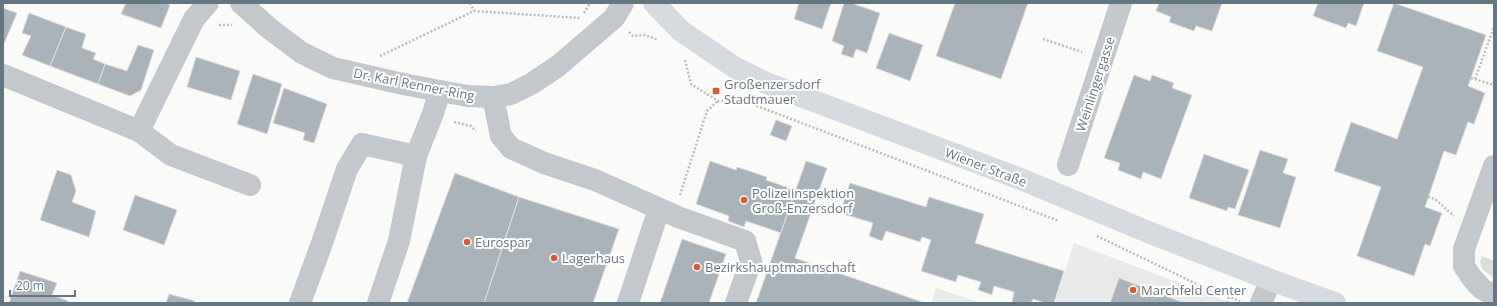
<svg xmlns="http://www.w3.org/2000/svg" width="1497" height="306" font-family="'Open Sans',sans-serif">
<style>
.built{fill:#e8e9e9}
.green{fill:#dadfd7}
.building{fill:#aab3b9;stroke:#dcdcda}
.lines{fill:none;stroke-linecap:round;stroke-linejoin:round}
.path{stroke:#bbbfc2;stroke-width:2.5;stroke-dasharray:2 2;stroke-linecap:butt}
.minor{stroke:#c3c8cc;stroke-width:22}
.major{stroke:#d6dbdf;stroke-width:22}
.poi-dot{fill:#e4572e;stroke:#fff;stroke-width:1.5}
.labels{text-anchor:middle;stroke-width:4;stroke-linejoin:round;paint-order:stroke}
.street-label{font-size:13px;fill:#657683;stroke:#fff}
.poi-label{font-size:13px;fill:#657683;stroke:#fff;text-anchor:start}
</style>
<rect width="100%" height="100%" fill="#fafaf8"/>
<path class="built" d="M1074,243L1232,303H1055Z
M936,288L981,303H931Z"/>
<path class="green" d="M1482,256L1494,261V278L1483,270L1480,262Z"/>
<path class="building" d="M126,3H165L170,5L161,28L121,14Z
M799,3H831L822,29L794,19Z
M844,3H851L880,13L867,53L856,49L853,58L841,54L844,46L832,41Z
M955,3H1028L1001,79L936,56Z
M1159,3H1222L1212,31L1196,26L1194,31L1169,22L1171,17L1156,11Z
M1318,3H1364L1356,26L1348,23L1346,28L1313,16Z
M1394,3L1486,35L1468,86L1485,93L1474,124L1468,122L1456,155L1444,151L1425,207L1442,213L1430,246L1425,244L1414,276L1357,256L1381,187L1334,171L1351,122L1397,139L1423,67L1377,51Z
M3,8L17,13L3,46Z
M29,13L66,27L50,66L22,55L31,36L22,33Z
M66,27L86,34L82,48L96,53L93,59L105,64L98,84L50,66Z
M889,33L923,45L910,81L876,68Z
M138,45L154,50L141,90L130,96L98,84L105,64L127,71Z
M196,57L240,71L231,100L187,87Z
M253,74L282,84L267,134L237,124Z
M1134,75L1150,81L1152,75L1174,83L1172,88L1192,95L1161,179L1143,172L1141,179L1118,170L1120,163L1104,158Z
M284,88L327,104L314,143L303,140L305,133L273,123Z
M776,120L792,126L786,141L770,135Z
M1260,150L1288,159L1283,173L1296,177L1280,228L1238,215Z
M1204,154L1249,170L1235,209L1228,207L1227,211L1189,198Z
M710,161L736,170L737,167L767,177L766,180L795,190L781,233L746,221L744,227L728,221L729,216L696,204Z
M806,161L827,168L795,258L925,303H756Z
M57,170L71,175L76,191L72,202L96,211L89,237L40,220Z
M455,173L519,197L484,303H407Z
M850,183L926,207L929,197L984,214L975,243L1064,271L1054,303H1045L1033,299L1031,303H1012L1014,292L994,286L992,295L978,290L981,282L958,275L956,282L921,271L931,240L922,237L920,242L886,231L882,241L869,236L873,223L840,213Z
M135,195L177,210L164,245L123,230Z
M519,197L619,229L593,303H484Z
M682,239L726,254L709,303H660Z
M20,271L57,283L52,295L68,301L67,303H9Z
M1119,278L1184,303H1110Z
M169,294L195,301L194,303H166Z"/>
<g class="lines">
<path class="path" d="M470,3L474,11
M584,13L590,3
M219,25H232
M629,32L633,36L645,35L658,40
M1043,39L1082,52
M380,56L474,11L580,18
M685,60L691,84L718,101H744L1059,221
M1471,78L1494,85
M1475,79L1494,27
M454,122L471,126L476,131
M680,195L707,111L718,101
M1428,197L1435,199L1454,216
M1097,236L1207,289L1240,301
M1227,303L1229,297"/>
<path class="minor" d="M241,3L270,29L302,53L333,68L403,84L440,91L468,96L493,97L511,94L531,84L558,66L614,18L623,3
M3,75L139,131L171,155L250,185
M493,97L501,136L511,148L544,163L595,180L678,217L745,241L751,261L736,303
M139,131L194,19L208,3
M1068,165L1121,3
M1494,166L1464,249V266L1472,278L1482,289L1494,295
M300,303L322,243L347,169L362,144L416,156
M378,303L399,241L416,156L432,116L440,91
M628,303L659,209
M1261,303L1271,280"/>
<path class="major" d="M654,3L681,31L734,67L766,83L1018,178L1153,234L1271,280L1335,303"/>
</g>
<g class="poi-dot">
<rect x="712" y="87" width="8" height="8" rx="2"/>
<circle cx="744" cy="200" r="4"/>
<circle cx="467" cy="242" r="4"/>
<circle cx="554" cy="258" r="4"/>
<circle cx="697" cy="267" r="4"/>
<circle cx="1133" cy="290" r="4"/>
</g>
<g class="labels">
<g class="street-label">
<text transform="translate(414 84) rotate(11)" y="5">Dr. Karl Renner-Ring</text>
<text transform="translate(1095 84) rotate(-72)" y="5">Weinlingergasse</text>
<text transform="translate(986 167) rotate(21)" y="5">Wiener Straße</text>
</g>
<g class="poi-label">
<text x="724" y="89">Großenzersdorf<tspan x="724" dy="15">Stadtmauer</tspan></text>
<text x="752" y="198">Polizeiinspektion<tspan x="752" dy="15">Groß-Enzersdorf</tspan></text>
<text x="475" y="247">Eurospar</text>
<text x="562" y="263">Lagerhaus</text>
<text x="705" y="272">Bezirkshauptmannschaft</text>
<text x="1141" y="295">Marchfeld Center</text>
</g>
</g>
<rect width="1497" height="306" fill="none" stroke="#657683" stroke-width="8"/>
<path d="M10 290v6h65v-6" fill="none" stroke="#657683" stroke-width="2"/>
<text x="16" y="290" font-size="12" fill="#657683" stroke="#ffffff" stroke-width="3" paint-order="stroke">20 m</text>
</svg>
